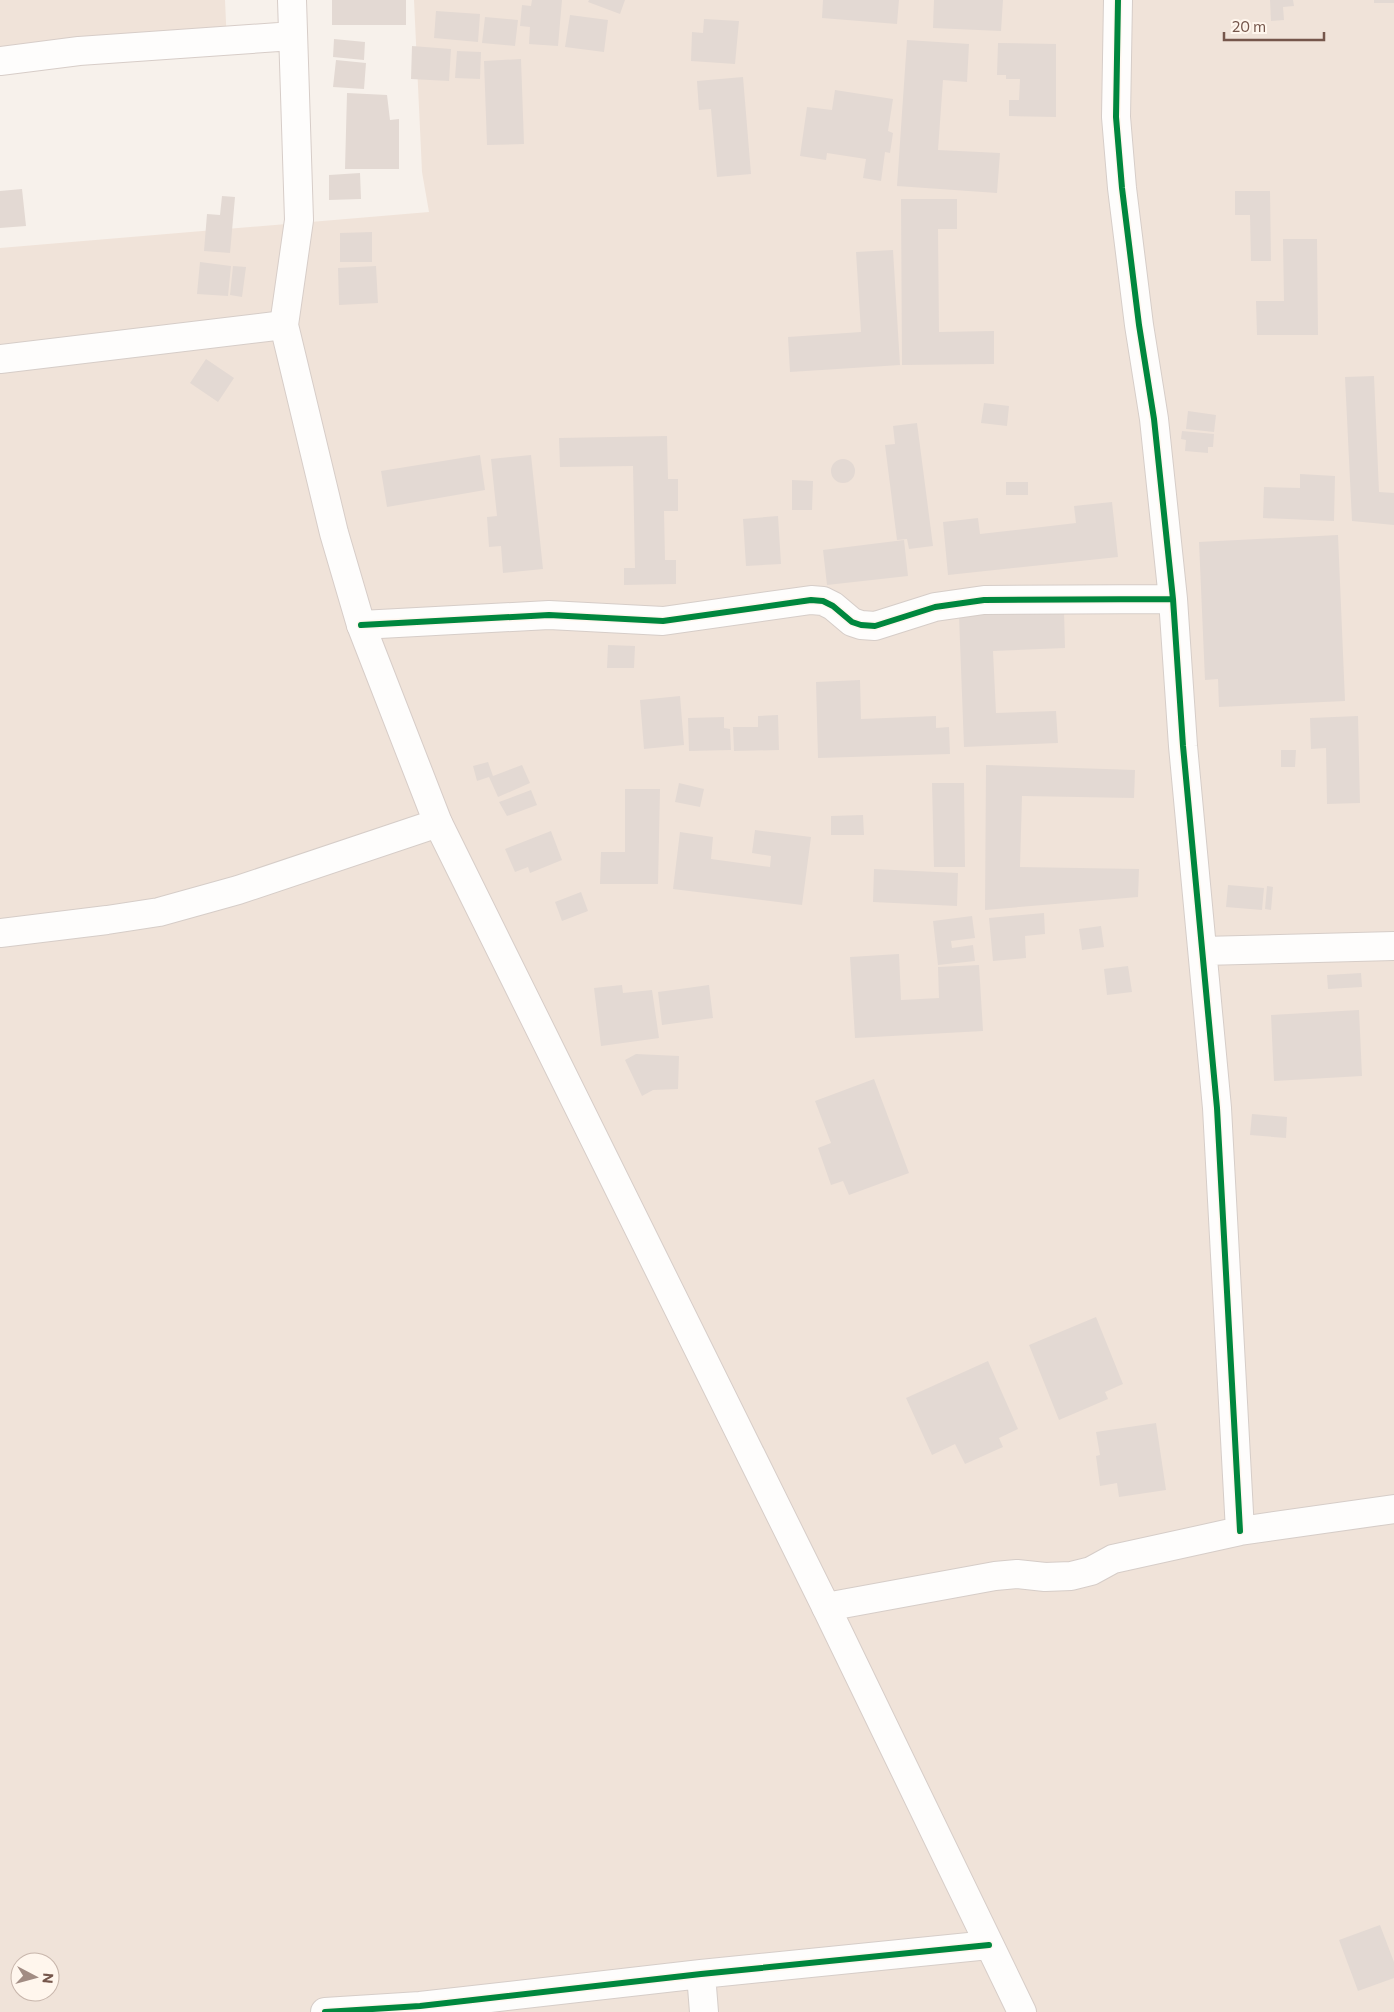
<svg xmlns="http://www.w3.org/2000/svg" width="1394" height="2012" font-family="Commissioner,sans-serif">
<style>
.residential{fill:#f0e3d9;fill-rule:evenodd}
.building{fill:#e3d9d3}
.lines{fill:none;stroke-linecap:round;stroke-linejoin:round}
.street-casing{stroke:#d6cdc8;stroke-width:30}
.secondary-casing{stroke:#d7cdc8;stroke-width:30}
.street{stroke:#fefdfc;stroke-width:28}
.secondary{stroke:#fefdfc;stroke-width:28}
.cycleway-casing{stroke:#fff6ed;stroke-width:9}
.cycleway{stroke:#00873e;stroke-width:6}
</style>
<rect width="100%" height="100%" fill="#f7f1eb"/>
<path class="residential" d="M0,0H225L227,45L0,57Z
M414,0H1394V2012H0V248L429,212L422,172ZM20,1962H50V1992H20Z"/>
<path class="building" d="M332,0H406V25H332Z
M532,0H562L558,46L529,44L530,27L520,26L522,5L531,6Z
M589,0H625L620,14L588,2Z
M823,0H899L897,24L822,18Z
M934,0H1003L1001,31L933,28Z
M1270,0H1293L1294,6L1283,7L1284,20L1271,21Z
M1374,0H1394V3H1374Z
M436,11L480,14L478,42L434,38Z
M570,15L608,20L604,52L565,47Z
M485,17L518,20L515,46L482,43Z
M704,19L739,21L735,64L691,61L692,32L703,33Z
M334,39L365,42L364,60L333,57Z
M907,40L969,44L967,82L943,80L938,150L1000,153L997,193L897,186Z
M998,43L1056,44V117L1009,116V100H1019L1020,79H1006V75H997Z
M412,46L451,49L449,81L411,79Z
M457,51L481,52L480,79L455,78Z
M521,59L524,144L487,145L484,61Z
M336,60L366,63L364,89L333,87Z
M743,77L751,174L717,177L711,109L699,110L697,81Z
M835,90L893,99L888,131L893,133L890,153L885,152L881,181L863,178L866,159L827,153L826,160L800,156L807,107L832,110Z
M347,93L387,95L390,120L399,119V169H345Z
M360,173L361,199L329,200V175Z
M22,189L26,226L0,228V191Z
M1235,191H1270L1271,261H1251L1250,215H1235Z
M222,196L235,197L230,253L204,251L207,214L220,215Z
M901,199H957V229H938L939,332L994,331V364L902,365Z
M372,232V262H340V233Z
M1283,239H1317L1318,335H1257L1256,301H1284Z
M893,250L900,365L790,372L788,337L861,332L856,252Z
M200,262L231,266L228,296L197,294Z
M233,266L246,267L242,297L230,295Z
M376,266L378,303L339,305L338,268Z
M206,359L234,378L218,402L190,383Z
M1374,376L1379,492L1394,493V525L1352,521L1345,377Z
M984,403L1009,406L1007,426L981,423Z
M1188,411L1216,415L1214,432L1186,429Z
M917,423L933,546L909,549L907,539L897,540L885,445L895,444L893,426Z
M1182,431L1214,434L1213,447H1208V453L1185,451L1186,440L1181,439Z
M667,436L668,479H678V511H664L665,560H676V584L624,585V568H635L633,466L560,467L559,438Z
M480,455L485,490L387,507L381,471Z
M531,455L543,569L503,573L501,546L489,547L487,517L497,516L491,459Z
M831 471a12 12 0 1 1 24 0a12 12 0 1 1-24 0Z
M1300,474L1335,476L1334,521L1263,518L1264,487L1300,488Z
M792,480L813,481L812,510H792Z
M1006,482H1028V495H1006Z
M1112,502L1118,557L948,575L943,522L978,518L980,534L1076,523L1074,506Z
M778,516L781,564L746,566L743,519Z
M1338,535L1345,701L1219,707L1218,679L1205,680L1199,542Z
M904,540L908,576L827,585L823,550Z
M1064,611L1065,648L993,651L996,713L1056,711L1058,743L964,747L959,616Z
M608,645L635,646L634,668H607Z
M860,680L861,719L936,716V728L949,727L950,754L818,758L816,682Z
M680,696L684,745L644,749L640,700Z
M778,715L779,750L734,751L733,727H758V716Z
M1358,716L1360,803L1327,804L1326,748L1311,749L1310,718Z
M724,717V728L730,729L731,750L689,751L688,718Z
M1281,750H1296L1295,767H1281Z
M488,762L493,776L522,765L530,783L498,797L489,777L477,781L473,766Z
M986,765L1135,770L1134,798L1022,796L1020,867L1139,869L1138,897L985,910Z
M679,783L704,789L700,807L675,802Z
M932,783H964L965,867H934Z
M625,789H660L658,884H600L601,852H625Z
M531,790L537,805L507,816L499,802Z
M863,815L864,835H831V816Z
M755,830L811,837L802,905L673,889L680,832L713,837L711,859L770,867L771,856L752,853Z
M551,831L562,860L530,873L528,867L515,872L505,849Z
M874,869L958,873L957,906L873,902Z
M1228,885L1264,888L1262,910L1226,907Z
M1267,886L1273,887L1271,910L1265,909Z
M581,892L588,911L562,921L555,902Z
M1044,913L1045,934L1025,936L1026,958L993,961L989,918Z
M972,916L975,938L951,941L952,948L973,945L975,961L938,965L933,921Z
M1101,926L1104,947L1082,950L1079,929Z
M899,954L901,1000L939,998L938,967L979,965L983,1031L855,1038L850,957Z
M1128,966L1132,992L1107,995L1104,969Z
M1361,973L1362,987L1328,989L1327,975Z
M622,985L623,993L652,990L659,1038L601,1046L594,988Z
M709,985L713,1018L662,1025L658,992Z
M1359,1010L1362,1076L1274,1081L1271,1015Z
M636,1054L679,1056L678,1089L653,1090L642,1096L625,1060Z
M874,1079L909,1173L849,1195L843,1181L831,1185L818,1148L831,1143L815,1101Z
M1252,1114L1287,1117L1286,1138L1250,1135Z
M1096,1317L1123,1384L1105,1392L1108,1399L1059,1420L1029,1345Z
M988,1361L1018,1429L999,1438L1003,1447L965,1464L955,1444L932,1455L906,1398Z
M1156,1423L1166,1490L1119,1497L1117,1483L1100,1486L1096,1456L1100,1455L1096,1432Z
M1380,1925L1394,1962V1978L1358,1991L1339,1940Z"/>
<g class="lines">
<defs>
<path id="street" d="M1118,0L1116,117L1122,188L1139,325L1154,419L1173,599L1183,746L1217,1108L1240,1531
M0,359L284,325
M361,625L549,615L663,621L811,600L823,601L833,606L852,622L861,625L875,626L935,607L984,600L1173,599
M0,933L107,920L159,912L238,890L438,823
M1203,951L1394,946
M826,1607L995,1576L1017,1574L1045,1577L1071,1576L1091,1571L1113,1559L1240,1531L1394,1509
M701,1974L704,2012
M325,2012L420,2006L701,1974L989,1945"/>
<path id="secondary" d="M292,0L299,220L284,325L334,533L361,625L438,823L826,1607L1022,2012
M0,61L79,51L293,36"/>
</defs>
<use href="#street" class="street-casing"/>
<use href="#secondary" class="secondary-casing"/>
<use href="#street" class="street"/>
<use href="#secondary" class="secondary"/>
<defs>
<path id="cycleway" d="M1118,0L1116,117L1122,188L1139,325L1154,419L1173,599L1183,746L1217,1108L1240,1531
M361,625L549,615L663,621L811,600L823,601L833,606L852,622L861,625L875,626L935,607L984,600L1173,599
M325,2012L420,2006L701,1974L989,1945"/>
</defs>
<use href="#cycleway" class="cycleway-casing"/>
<use href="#cycleway" class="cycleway"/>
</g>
<g transform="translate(35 1977) rotate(96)"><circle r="24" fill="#fff6ed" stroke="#c8b6ac"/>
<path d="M0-4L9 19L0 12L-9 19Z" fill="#a28c83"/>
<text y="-8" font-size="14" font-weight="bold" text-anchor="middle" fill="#75564b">N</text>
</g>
<path d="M1224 32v8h100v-8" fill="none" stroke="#75564b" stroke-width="2.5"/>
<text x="1232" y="32" font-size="15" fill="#75564b" stroke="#fff6ed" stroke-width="4" paint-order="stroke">20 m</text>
</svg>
